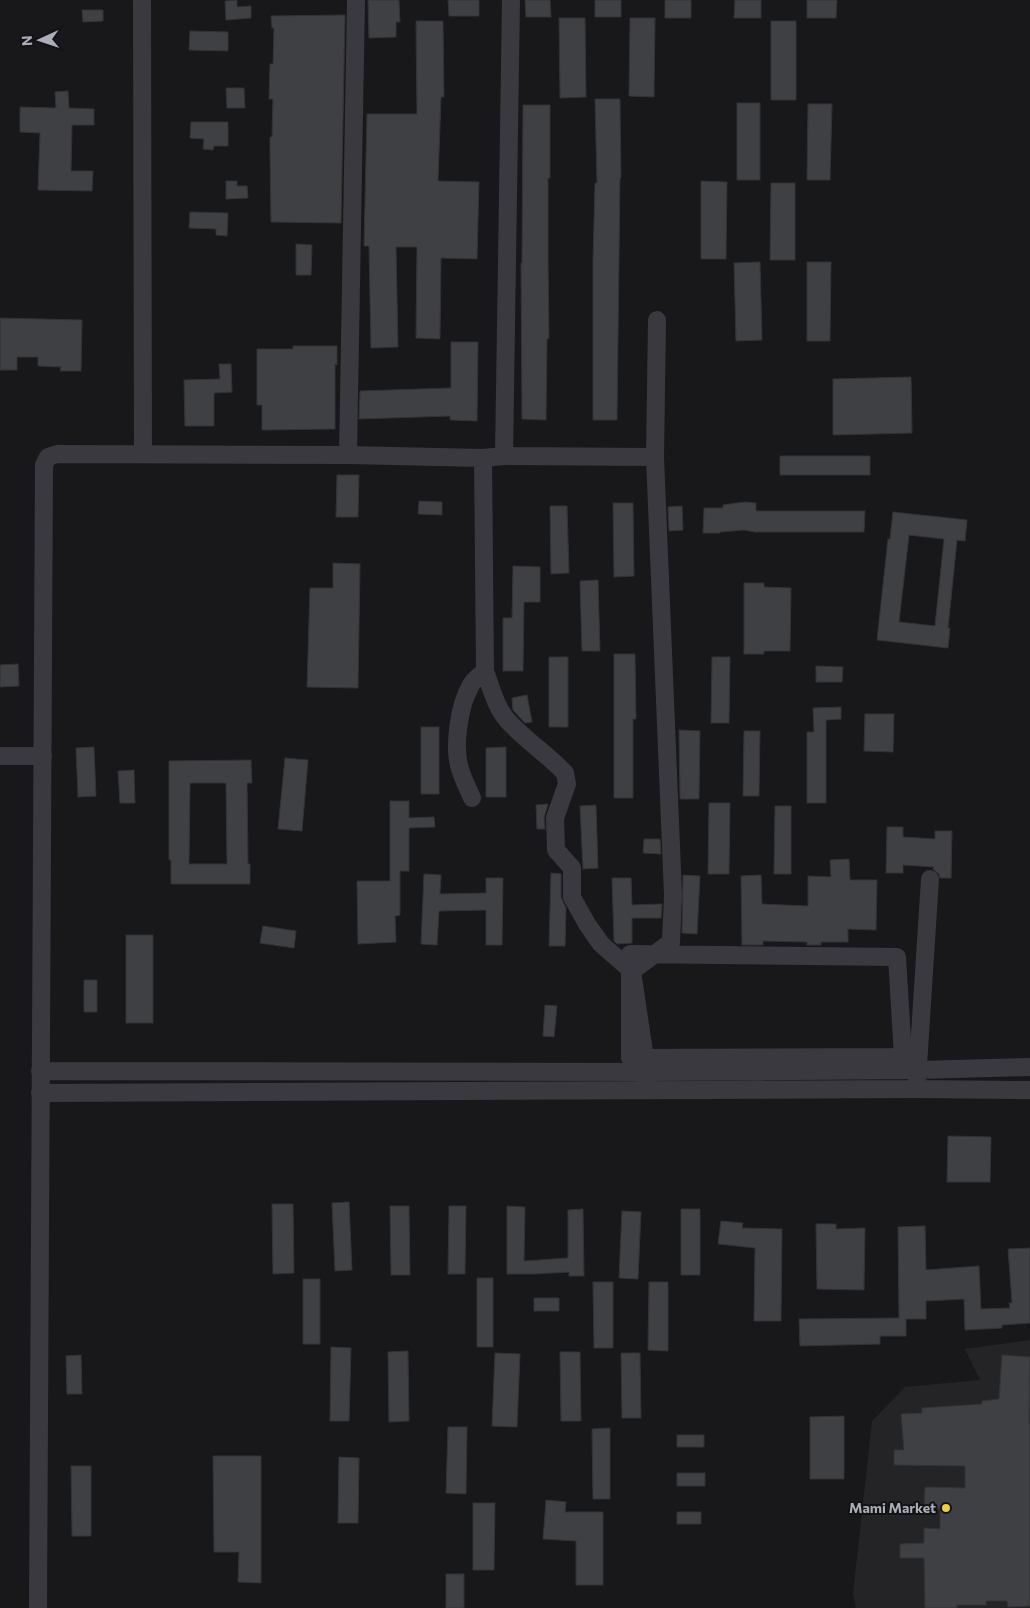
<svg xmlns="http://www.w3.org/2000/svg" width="1030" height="1608" font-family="Commissioner,sans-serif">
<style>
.built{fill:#242427}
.building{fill:#3f4044;stroke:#333236;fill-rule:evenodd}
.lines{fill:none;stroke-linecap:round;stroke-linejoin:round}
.minor{stroke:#39393f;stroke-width:18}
.poi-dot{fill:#eccf3e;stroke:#131315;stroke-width:2}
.labels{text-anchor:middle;stroke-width:4;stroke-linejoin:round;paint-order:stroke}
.poi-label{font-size:14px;font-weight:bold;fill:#abadb9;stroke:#131315;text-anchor:end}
</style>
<rect width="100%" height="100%" fill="#18181a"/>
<path class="built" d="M1030,1340V1608H856L853,1594L872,1421L905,1387L980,1380L965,1349Z"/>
<path class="building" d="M237,0V7L251,6V18L226,20L225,1Z
M368,0H399L400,22H396V37L369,38Z
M448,0H479V16H449Z
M525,0H550L551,17H526Z
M595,0H621V17H595Z
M665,0H691V18H665Z
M735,0H761V18H734Z
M807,0H837L836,18H807Z
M82,10H103V21L83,22Z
M345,15L341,223L271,222L270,151V137H272L273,99H269L270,64H273L274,28H272L271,16Z
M559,18H585L586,97L560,98Z
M630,18H655L654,97L629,96Z
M416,21H443L444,97H441L438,181L479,182L477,259L441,258L440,339L416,338L417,247H396L398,347L371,348L369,246H364L367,114H417Z
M771,21H796V100H771Z
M190,31L228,32V51L189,50Z
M226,88H244L245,108H227Z
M68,91L69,108L94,109V125H72L71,171H93L92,191L38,190L40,133L20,132V107L56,108L55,92Z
M595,99H620L621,178H620L617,420H593V261L595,183H597Z
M737,103H760V180H737Z
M808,104H832L830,180H807Z
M523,105H550V178H548V258L549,338L547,339L546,420L522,419L521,263H522Z
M191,122H228V146H214L213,150L203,149L204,139L190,138Z
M226,181H237V186H247L248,198L226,199Z
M701,181L727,182L726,259H701Z
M771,183H795V260H770Z
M190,212L228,213L227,236L216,235V229L189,228Z
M296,244L312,245L311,275H296Z
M760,262L762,340L736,341L734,263Z
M807,262H831L830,341H807Z
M0,318L82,320L81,371H60L61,367L38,366V357H17V370H0Z
M451,342H478L477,421L450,420V416L359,419L360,391L451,388Z
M293,346H337V365L335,364V429L262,430V405H257V349H293Z
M219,364H231L232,392L214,393V426H185L184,380L220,379Z
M911,377L912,433L833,435V379Z
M780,456H870V475H780Z
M337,475H359L358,517H336Z
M419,501L442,502V515L418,514Z
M745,502L756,503V511H865L864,532H755L744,530L720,532V533H703L704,508H723V505Z
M613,503H633L634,576L614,577Z
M550,506H567L569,573L551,574Z
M682,506L683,530L669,531L668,507Z
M893,512L967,520L965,541L957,540L948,628H950L948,648L877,640L888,539H890ZM909,535L944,539L935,626L899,622Z
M333,563L360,564L358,688L307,687L310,588H333Z
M513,566L540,567V602H524L523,671H503V618H512Z
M598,580L600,651H582L580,581Z
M744,583H764V587L791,588L790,651H764V654H744Z
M614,654H635L636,719H633V798H614Z
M549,657H568V727H549Z
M712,657H730L729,723H711Z
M18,664L19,686L0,687V665Z
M816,666L843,667L842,682H816Z
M527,695L532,722L525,723L513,710L512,698Z
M841,707V719L826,720V803H807V732H814L813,708Z
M865,714H894L893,752L864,751Z
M421,727H439V794H421Z
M679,730L700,731L699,799H680Z
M744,731H760L759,796H743Z
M94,747L96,796L78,797L76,748Z
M506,747V797H486V748Z
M285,758L308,760L302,831L278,829Z
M251,760L252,783H247L248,864H250V884H171V860H169V761ZM190,783H226L227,864H189Z
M134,770L135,803H120L118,771Z
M390,801H409V818L434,817L435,827L409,828V871H400V915L395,916L396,942L358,944L357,881H390Z
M709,803H730L729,874H708Z
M548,804L544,818L545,829H537L536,805Z
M596,805L598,868L583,869L580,806Z
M775,806H791V874H774Z
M887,827H903V837L935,839V831H952L951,878H940L939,874L933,869L934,867L903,865V873H886Z
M644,839H660L661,854L643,853Z
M849,859L850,880H877L876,930L848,929V942H821V945H807V942L763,941V945H742L741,876L761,875L762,904L808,906V876L831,877L830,860Z
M551,873L561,874V897L566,908L565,946H549Z
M424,874L441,875L440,894L486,893V878H503L502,945H486V910L439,911L437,945L421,944Z
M683,875L700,876L697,934L682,933Z
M612,878H631L632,905L662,904L661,918H632V943L617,944L614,941Z
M263,926L296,931L294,948L260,943Z
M126,935H153V1023H126Z
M84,980H97V1012H84Z
M545,1005L557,1006L554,1037L543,1036Z
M948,1136L991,1137L990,1182H947Z
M349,1202L352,1270L335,1271L332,1203Z
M272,1204H293L294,1273L273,1274Z
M390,1206H409L410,1275H391Z
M449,1206H466L465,1274H448Z
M507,1206L525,1207L524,1261L568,1258V1210L583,1209L584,1276H569V1272L534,1274H507Z
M681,1209H700V1275H681Z
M622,1211L641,1212L638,1279L619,1278Z
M721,1221L743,1223L742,1228L782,1229L781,1321H754L755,1248L718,1244Z
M816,1224H836V1229L865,1228L864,1290L817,1289Z
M925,1226L926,1270L979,1266L981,1309L1010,1308L1009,1303H1012L1008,1249L1030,1248V1323L1002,1325V1328L965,1330L964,1299L926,1301V1319H906V1336H880V1344L800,1346L799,1319L899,1318L898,1227Z
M477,1278H493V1347H477Z
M303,1279H320V1344H303Z
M593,1282H613V1348H594Z
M649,1282H668V1351L648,1350Z
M534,1298H559V1311H534Z
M331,1347L351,1348L349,1421H330Z
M408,1351L409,1421L389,1422L388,1352Z
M560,1352H580L581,1421H561Z
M495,1353L520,1354L517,1427L492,1426Z
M621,1353H640L641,1418H622Z
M81,1355L82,1394H67L66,1356Z
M1002,1355L1030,1357L1029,1424H1030V1606L1008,1607L1007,1601H986V1605H957V1608H925L924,1558H900V1544L924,1543V1528L940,1529V1509L924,1508L925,1487L965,1488V1466L894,1465V1450H904L901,1414L922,1413V1408L982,1404V1401L999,1399Z
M844,1416V1479H810V1417Z
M448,1427H467L466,1494L446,1493Z
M610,1428V1499H593L592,1429Z
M677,1435H704V1447H677Z
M213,1456H261V1583L238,1582L239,1552H214Z
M339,1457L359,1458L358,1523H338Z
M71,1466H91V1536H72Z
M677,1473H705V1486H677Z
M546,1500L566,1502L565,1512H603V1585H576V1541L543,1539Z
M473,1503H495L494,1570H473Z
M677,1512H701V1524H677Z
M446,1574H464V1608H446Z"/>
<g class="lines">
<path class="minor" d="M142,0L143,454
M348,455L356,0
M504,456L511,0
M483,458L485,671C491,688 496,707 507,720C524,739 547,754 565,773L567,784L555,818L556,850L572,868V897L587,924L601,944L632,971
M0,756H43
M472,798C468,789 463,779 460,769C453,747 459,705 471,685C474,679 481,675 485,671
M630,954L897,957L903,1057L630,1058Z
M40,1071L647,1072L918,1070L1030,1067
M917,1081L930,879
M647,1084V1072L632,971L671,942L673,895L655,457L657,320
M40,1093L917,1089L1030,1090
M38,1608L44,465L48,457L57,454L348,455L483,458L504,456L655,457"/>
</g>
<circle class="poi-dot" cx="946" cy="1508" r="5"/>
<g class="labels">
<g class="poi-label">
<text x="936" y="1513">Mami Market</text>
</g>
</g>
<g transform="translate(40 40) rotate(267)" stroke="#131315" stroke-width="4" paint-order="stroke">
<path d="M0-4L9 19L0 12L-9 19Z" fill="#abadb9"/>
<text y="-8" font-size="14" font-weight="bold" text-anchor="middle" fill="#abadb9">N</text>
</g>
</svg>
